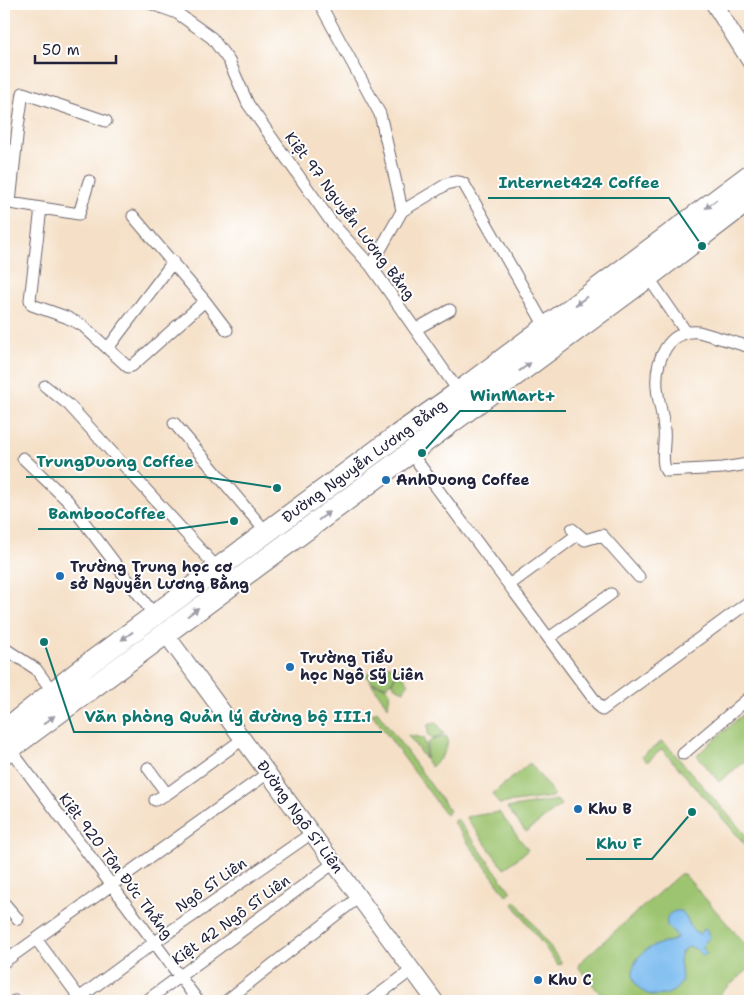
<svg xmlns="http://www.w3.org/2000/svg" width="754" height="1005" font-family="'Shantell Sans',sans-serif">
<style>
.green{fill:#9dc470;stroke:#607356}
.water{fill:#7cbcf0;stroke:#4f6f96}
.lines{fill:none;stroke-linecap:round;stroke-linejoin:round}
.street-casing{stroke:#6c646c;stroke-width:13}
.secondary-casing{stroke:#6c646c;stroke-width:18}
.highway-casing{stroke:#6c646c;stroke-width:23}
.street{stroke:#fff;stroke-width:11}
.secondary{stroke:#fff;stroke-width:16}
.highway{stroke:#fff;stroke-width:21}
.oneway{fill:#9c9ca7}
.poi-dot{fill:#1f6fb2;stroke:#fff;stroke-width:2}
.labels{text-anchor:middle;stroke-width:4;stroke-linejoin:round;paint-order:stroke}
.street-label{font-size:15px;fill:#22223b;stroke:#fff}
.poi-label{font-size:15px;font-weight:bold;fill:#22223b;stroke:#fff;text-anchor:start}
.leader{fill:none;stroke:#0f766e;stroke-width:2}
.callout-dot{fill:#0f766e;stroke:#fff;stroke-width:2}
.callout-label{font-size:16px;text-anchor:middle;font-weight:bold;fill:#0f766e;stroke:#fff;stroke-width:4;stroke-linejoin:round;paint-order:stroke}
</style>
<rect width="100%" height="100%" fill="#fff"/>
<filter id="ink" filterUnits="userSpaceOnUse"><feTurbulence type="fractalNoise" baseFrequency=".02" numOctaves="2"/><feDisplacementMap in="SourceGraphic" scale="10" xChannelSelector="R" yChannelSelector="G"/><feConvolveMatrix kernelMatrix="1 2 1 2 8 2 1 2 1" color-interpolation-filters="sRGB"/></filter>
<filter id="wash" filterUnits="userSpaceOnUse"><feTurbulence type="fractalNoise" baseFrequency=".0096" numOctaves="4" result="noise"/><feDisplacementMap in="SourceGraphic" scale="20" xChannelSelector="R" yChannelSelector="G"/><feGaussianBlur stdDeviation="1.12" result="paint"/><feColorMatrix in="noise" values="0 0 0 0 0 0 0 0 0 0 0 0 0 0 0 0 0 1.4 0 .05"/><feComposite in="paint" operator="in"/></filter>
<g filter="url(#wash)">
<rect width="100%" height="100%" fill="#f5e0c7"/>
<path class="green" d="M386,666H394L399,670L391,682L386,686L370,681L365,675L374,670Z
M401,673L409,684L406,687L404,691L395,687L392,682L396,676Z
M371,683L386,687L390,691L388,707Z
M750,708V765L746,760L719,782L697,755Z
M377,711L450,811L446,815L372,714Z
M436,722L444,734L440,737L432,739L428,735V724H433Z
M408,735L423,738L425,743V759Z
M446,736L448,740C447,751 440,760 431,767L426,760L427,744L432,740Z
M661,742L665,743L750,840V850L662,749L647,762L642,756Z
M530,763L554,794L552,797L499,804L492,794Z
M557,800L561,805L526,832L507,808Z
M499,812L528,850L504,869L466,817Z
M457,819L511,892L506,895L453,822Z
M680,874H684L750,950V968L711,1001H606L579,968V963Z
M516,901L562,963L558,965L513,904Z"/>
<path class="water" d="M676,911H682L694,932L701,934L703,930L706,929L710,937C707,942 702,941 703,949L707,953L704,956C698,952 693,943 685,949C675,956 684,972 681,982C678,989 670,994 663,995C634,1000 622,968 645,951C652,945 665,943 674,940L677,938L674,932L668,928C665,920 666,913 676,911Z"/>
</g>
<g filter="url(#ink)">
<g class="lines">
<defs>
<path id="street" d="M152,4L177,13L212,38L229,61L248,104L332,223L371,266L459,392
M320,4L380,114L398,191L402,211L371,266
M10,203L18,127L23,93L106,121
M5,205L10,203L79,214L89,181
M41,208L30,300L32,305L66,317L82,325L128,367L132,366L205,301L133,216
M402,211L447,184C454,182 458,180 464,184L546,328
M648,277L686,332
M205,301L227,330
M416,329L450,310
M108,348L173,262
M45,386L69,405L218,569
M174,423L267,533
M410,452L602,710L750,601
M23,458L68,501L155,616
M748,464L723,468L666,471C660,459 666,442 664,429C663,415 658,401 657,387C655,360 668,329 699,332L750,347
M572,529L585,540L602,535L639,577
M509,585L577,535
M549,638L611,594
M4,648L36,669L53,692
M10,749L198,1001
M683,754L750,697
M148,768L167,794
M155,800L167,794L243,739
M4,903L18,919
M36,939L82,1001
M4,962L268,773
M79,998L155,942L312,833
M14,1001H16
M146,1001L334,863
M226,1001L359,897
M370,1001L412,970"/>
<path id="secondary" d="M714,4L750,61
M165,633L435,1001"/>
<path id="highway" d="M4,731L86,666L398,435L459,392L750,175
M4,753L648,277L750,199"/>
</defs>
<use href="#street" class="street-casing"/>
<use href="#secondary" class="secondary-casing"/>
<use href="#highway" class="highway-casing"/>
<use href="#street" class="street"/>
<use href="#secondary" class="secondary"/>
<use href="#highway" class="highway"/>
</g>
<defs><path id="oneway-solid" d="M-6-.8H1V-3.2L6.5 0L1 3.2V.8H-6Z" transform="scale(1.25)"/></defs>
<g class="oneway">
<use href="#oneway-solid" transform="translate(711 204) rotate(143)"/>
<use href="#oneway-solid" transform="translate(581 301) rotate(143)"/>
<use href="#oneway-solid" transform="translate(525 367) rotate(-36)"/>
<use href="#oneway-solid" transform="translate(324 516) rotate(-37)"/>
<use href="#oneway-solid" transform="translate(193 612) rotate(-37)"/>
<use href="#oneway-solid" transform="translate(127 636) rotate(144)"/>
<use href="#oneway-solid" transform="translate(49 720) rotate(-37)"/>
</g>
</g>
<g class="poi-dot">
<circle cx="386" cy="480" r="5"/>
<circle cx="60" cy="576" r="5"/>
<circle cx="290" cy="667" r="5"/>
<circle cx="578" cy="809" r="5"/>
<circle cx="538" cy="980" r="5"/>
</g>
<g class="labels">
<g class="street-label">
<text transform="translate(350 216) rotate(53)" y="5">Kiệt 97 Nguyễn Lương Bằng</text>
<text transform="translate(364 461) rotate(-36)" y="5">Đường Nguyễn Lương Bằng</text>
<text transform="translate(300 817) rotate(54)" y="5">Đường Ngô Sĩ Liên</text>
<text transform="translate(116 866) rotate(53)" y="5">Kiệt 920 Tôn Đức Thắng</text>
<text transform="translate(211 885) rotate(-35)" y="5">Ngô Sĩ Liên</text>
<text transform="translate(231 920) rotate(-36)" y="5">Kiệt 42 Ngô Sĩ Liên</text>
</g>
<g class="poi-label">
<text x="396" y="485">AnhDuong Coffee</text>
<text x="70" y="572">Trường Trung học cơ<tspan x="70" dy="17">sở Nguyễn Lương Bằng</tspan></text>
<text x="300" y="663">Trường Tiểu<tspan x="300" dy="17">học Ngô Sỹ Liên</tspan></text>
<text x="588" y="814">Khu B</text>
<text x="548" y="985">Khu C</text>
</g>
</g>
<path class="leader" d="M702 246L669 198H488M422 453L460 411H566M277 488L204 477H26M234 521L175 529H38M44 642L74 732H382M692 812L652 859H586"/>
<g class="callout-dot">
<circle cx="702" cy="246" r="5"/>
<circle cx="422" cy="453" r="5"/>
<circle cx="277" cy="488" r="5"/>
<circle cx="234" cy="521" r="5"/>
<circle cx="44" cy="642" r="5"/>
<circle cx="692" cy="812" r="5"/>
</g>
<g class="callout-label">
<text x="579" y="188">Internet424 Coffee</text>
<text x="513" y="401">WinMart+</text>
<text x="115" y="467">TrungDuong Coffee</text>
<text x="107" y="519">BambooCoffee</text>
<text x="228" y="722">Văn phòng Quản lý đường bộ III.1</text>
<text x="619" y="849">Khu F</text>
</g>
<rect width="754" height="1005" fill="none" stroke="#fff" stroke-width="20"/>
<path d="M35 55v8h81v-8" fill="none" stroke="#22223b" stroke-width="2.5"/>
<text x="42" y="55" font-size="15" fill="#22223b" stroke="#ffffff" stroke-width="4" paint-order="stroke">50 m</text>
</svg>
